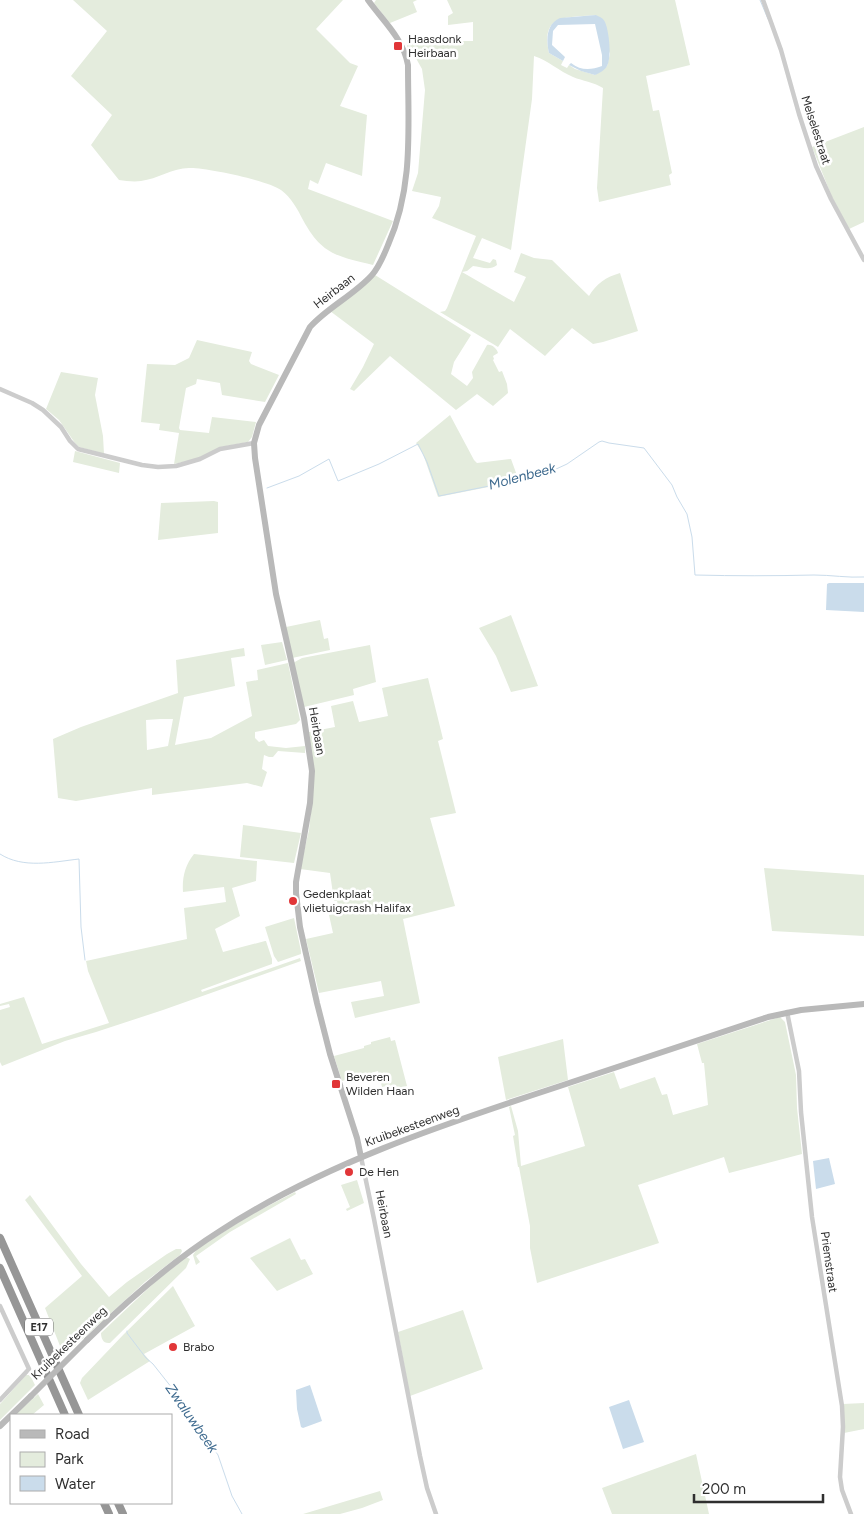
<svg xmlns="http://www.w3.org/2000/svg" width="864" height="1514" font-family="Figtree,sans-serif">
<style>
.green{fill:#e4ecdd;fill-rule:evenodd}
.water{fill:#cadceb}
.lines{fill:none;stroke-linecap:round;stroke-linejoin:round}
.stream{stroke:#cadceb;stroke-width:1}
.street{stroke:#ccc;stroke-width:4.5}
.secondary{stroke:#b9b9b9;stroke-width:6}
.highway{stroke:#969696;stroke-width:8}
.secondary-bridge{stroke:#b9b9b9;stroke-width:6}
.poi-dot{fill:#e13638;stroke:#fff;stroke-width:2}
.labels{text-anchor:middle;stroke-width:5;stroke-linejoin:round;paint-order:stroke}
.shield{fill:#fff;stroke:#6d6d6d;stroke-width:1}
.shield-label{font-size:11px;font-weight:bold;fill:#2f2f2f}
.poi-label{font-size:12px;fill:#2f2f2f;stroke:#fff;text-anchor:start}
.street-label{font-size:12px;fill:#2f2f2f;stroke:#fff}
.water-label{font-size:14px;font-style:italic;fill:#3f6b8f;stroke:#fff}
</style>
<rect width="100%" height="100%" fill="#fff"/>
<path class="green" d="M73,0H343L316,29L350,63L358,66L340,106L367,115L362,176L326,163L318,184L310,180L308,189L393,221L373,265C337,256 322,255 303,220C298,210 291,197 281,190C270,181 204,167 189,168C173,168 157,179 141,181C134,182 126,181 119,180L91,145L112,115L71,76L107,31Z
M376,0H417L413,2L417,12L390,23L374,3Z
M447,0H675L690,65L646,76L653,111L659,110L672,173L669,175L671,185L599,202L597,188L603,88C593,82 583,81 573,77C559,71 549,61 534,56L532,99L511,250L482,238L473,258L490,263L493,259L496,260L497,265C490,271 481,267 473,266L467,271L462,272L514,302L526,277L514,272L521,253L534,258L552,260L589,296C596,284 606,277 620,273L638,331L603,342L593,344L572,328L545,356L510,329L498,347L440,312L445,311L447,308L476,236L432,218L439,206L441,197L412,191L418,173L425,90L422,69L413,53H408L407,45L437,41H473V22L448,25V16L453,13ZM596,15L610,54L607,66L595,75L575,69L569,65L567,68L561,65L563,61L549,53C540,13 567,18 596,15Z
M864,127V222L849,229L832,197L812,147Z
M375,275L471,335L454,362L451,374L467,386L473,378L472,372L487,345C492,344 497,349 498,353L493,356L494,359L493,360L499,372L502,371L507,384L508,393L493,406L477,394L456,410L390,356L354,391L350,389L363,367L374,344L330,311Z
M197,340L252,352L249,361L251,364L279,375L265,402L222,395L220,383L197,379L196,384L186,388L179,428L180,430L209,433L212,417L256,422L252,437L248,442L221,447L196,459L174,464L179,433L159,430L160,424L141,422L147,364L175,365L189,358Z
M61,372L98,378L95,395L103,436L104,454L79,447L75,443L59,420L46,409Z
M450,415L474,460L477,463L511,459L519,481L438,497L423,454L416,443Z
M75,451L120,463L119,473L73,462Z
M214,501L218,502V533L158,540L161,503Z
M511,615L538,686L511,692L496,656L479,628Z
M320,620L324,639L328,638L330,650L292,658L286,627Z
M282,642L287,660L265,665L261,645Z
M370,645L376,682L353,689L354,695L304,707L293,663L302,658Z
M244,648L245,656L231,658L235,686L184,697L175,745L211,738L252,716L246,682L258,680L257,670L288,663L300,720L296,724L255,732V738L259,742L264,740L268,746L286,748L305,746V753L278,751L273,757H269L264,755L262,769L267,772L262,787L247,783L152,795V788L76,801L58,798L53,739L81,727L178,693L176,660ZM160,719H173L168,746L147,750L146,720Z
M428,678L443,739L438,741L456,813L430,818L455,906L403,919L420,1003L355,1018L351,1002L384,996L381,981L319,993L306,939L333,933L329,915L340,912L337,901H334L330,873L300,869L309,830L312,803L309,732L335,727L331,706L353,701L359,722L388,716L382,688Z
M243,825L301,833L294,863L240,857Z
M194,854L257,861L256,881L232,888L240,916L215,929L223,952L265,941H266L272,959V964L201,990L202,992L300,958L301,961L163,1010L96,1032L65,1041L2,1066L0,1062V1010L10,1007L9,1004L0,1006V1004L24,997L42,1044L109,1023L88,971L86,961L187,939L184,908L226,902L224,887L183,892C182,878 185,865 194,854Z
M764,868L864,875V936L772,931Z
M294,918L301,951V954L278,962L274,956L265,927Z
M780,1017L785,1022L796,1075L797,1108L802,1154L729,1173L724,1157L638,1185L659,1243L537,1283L530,1248V1226L519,1167H518L513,1136L515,1135L509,1107L511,1106L518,1131L521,1166L585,1146L568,1087L614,1072L620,1089L655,1077L662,1095L667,1094L673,1115L708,1105L704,1063H702L697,1044Z
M390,1037L391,1041L395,1040L407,1086L392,1091L390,1085L382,1087L378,1071L342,1081L334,1056L364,1048V1046L371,1044V1042Z
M563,1039L568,1080L506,1100L498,1057Z
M357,1180L364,1203L347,1211L346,1209L350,1207L341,1185Z
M295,1192L296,1194L230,1232L196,1256L200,1262L196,1265L193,1255L197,1249L247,1217Z
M30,1195L81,1264L109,1297L127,1282L167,1254L176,1249H181L182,1251L180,1255L145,1282L64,1356L45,1308L82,1276L25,1200Z
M290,1238L301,1260L305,1259L313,1274L277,1291L250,1258Z
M186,1257L190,1259L186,1268L110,1343C103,1344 101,1338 101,1333L155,1282Z
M173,1286L195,1326L144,1354L150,1361L88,1400L80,1383L82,1378L124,1334Z
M463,1310L483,1369L410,1396L398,1332Z
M26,1375H30L35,1385L0,1420V1404Z
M38,1394L44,1405L32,1415H15Z
M864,1403V1429L844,1433L843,1404Z
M696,1454L709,1514H612L602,1488Z
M380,1491L383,1500L362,1508L340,1514H303Z"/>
<path class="water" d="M596,15C600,17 603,18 605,22C609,31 612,57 607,66C605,70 600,73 595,75L581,71L569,65L571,63C581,71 591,70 602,66V55L595,24L558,25L553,31L552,45L565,57L563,61L549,53C546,40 546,24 560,18Z
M829,583H864V612L826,610L827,584Z
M829,1158L835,1184L816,1189L813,1161Z
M310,1385L322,1421L303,1428L301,1427L297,1409L296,1390Z
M629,1400L644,1442L623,1449L609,1407Z"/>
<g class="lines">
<path class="stream" d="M760,0L768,19
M267,488L299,476L329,459L338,481L379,464L418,444L427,462L439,496L534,477L554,470L567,464L599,442L602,441L609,443L644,448L672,485L677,497L687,514L692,537L695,575C734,576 774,576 814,575C831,575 848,578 864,577
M0,854C23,869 53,862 79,859L81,927L85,960
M127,1331V1333L146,1358L153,1364L172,1388L218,1455L232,1496L242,1514"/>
<path class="street" d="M763,0L781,50L799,114L816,166L831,199L864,260
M0,389L32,403L43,410L61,427L70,441L78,449L142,465L158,467L176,466L200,459L220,449L254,443
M787,1012L799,1071L801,1112L812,1217L842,1406L843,1427L840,1477L842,1490L851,1514
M361,1157L374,1219L420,1456L427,1488L436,1514
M0,1306L29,1369L0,1400"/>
<path class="secondary" d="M361,1157L357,1138L330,1054L317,1003L300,927L296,893V882L310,803L312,771L304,718L276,594L255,458L254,443L259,425L310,327C328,307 354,295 372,275C379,267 384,255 388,245C414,186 408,128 408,65C403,38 383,21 368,0
M87,1340C128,1300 171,1262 220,1231C323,1164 441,1125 557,1087C628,1064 698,1040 768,1017L801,1010L864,1004
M0,1426L31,1396"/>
<path class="highway" d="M0,1238L79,1415
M0,1268L65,1415
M104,1503L109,1514
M118,1503L123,1514"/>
<path class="secondary-bridge" d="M31,1396L87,1340"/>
</g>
<g class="poi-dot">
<rect x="393" y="41" width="10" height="10" rx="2.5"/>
<circle cx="293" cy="901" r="5"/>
<rect x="331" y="1079" width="10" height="10" rx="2.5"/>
<circle cx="349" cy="1172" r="5"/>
<circle cx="173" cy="1347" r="5"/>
</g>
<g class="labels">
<rect class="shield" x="25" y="1318.5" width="28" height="17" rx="4"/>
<g class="shield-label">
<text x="39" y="1331">E17</text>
</g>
<g class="poi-label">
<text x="408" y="43">Haasdonk<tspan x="408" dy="14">Heirbaan</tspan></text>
<text x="303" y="898">Gedenkplaat<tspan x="303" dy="14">vlietuigcrash Halifax</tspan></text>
<text x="346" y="1081">Beveren<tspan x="346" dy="14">Wilden Haan</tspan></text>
<text x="359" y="1176">De Hen</text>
<text x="183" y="1351">Brabo</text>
</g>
<g class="street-label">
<text transform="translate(816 130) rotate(72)" y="4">Melselestraat</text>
<text transform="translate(334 291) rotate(-38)" y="4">Heirbaan</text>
<text transform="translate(317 731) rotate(80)" y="4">Heirbaan</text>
<text transform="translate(412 1126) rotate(-20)" y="4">Kruibekesteenweg</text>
<text transform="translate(384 1214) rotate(79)" y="4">Heirbaan</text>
<text transform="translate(829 1262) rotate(82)" y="4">Priemstraat</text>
<text transform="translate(69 1343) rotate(-44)" y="4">Kruibekesteenweg</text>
</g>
<g class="water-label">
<text transform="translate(522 476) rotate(-15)" y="5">Molenbeek</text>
<text transform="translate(192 1418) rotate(55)" y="5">Zwaluwbeek</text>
</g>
</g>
<rect x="10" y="1414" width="162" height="90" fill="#ffffff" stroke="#acacac"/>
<rect x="20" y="1430" width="25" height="8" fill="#b9b9b9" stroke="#acacac"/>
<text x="55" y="1439" font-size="15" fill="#2f2f2f">Road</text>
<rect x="20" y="1452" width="25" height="15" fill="#e4ecdd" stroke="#acacac"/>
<text x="55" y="1464" font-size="15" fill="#2f2f2f">Park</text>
<rect x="20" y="1476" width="25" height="15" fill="#cadceb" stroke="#acacac"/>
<text x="55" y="1489" font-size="15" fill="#2f2f2f">Water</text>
<path d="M694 1494v8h129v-8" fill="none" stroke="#2f2f2f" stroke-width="2.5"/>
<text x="702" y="1494" font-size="15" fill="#2f2f2f" stroke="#ffffff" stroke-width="4" paint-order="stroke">200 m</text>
</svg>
